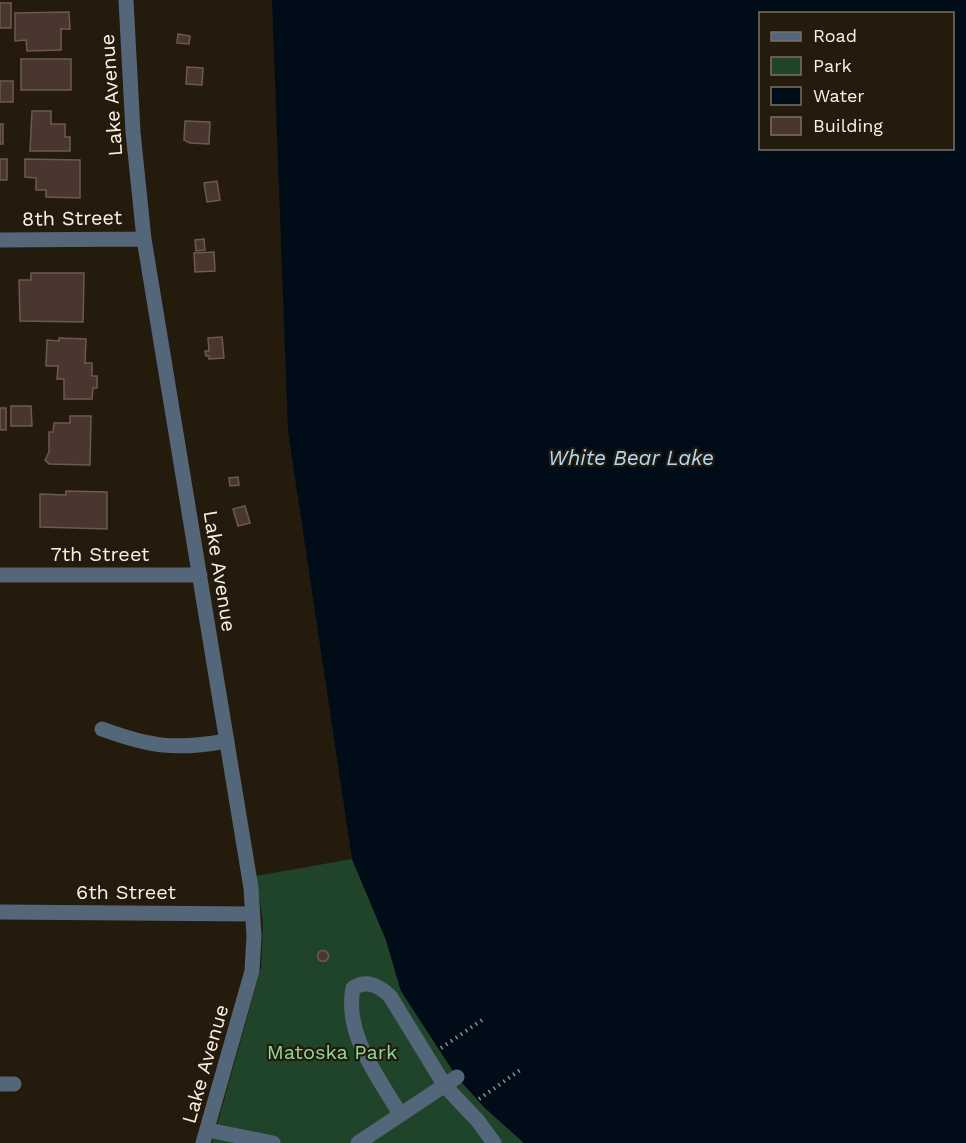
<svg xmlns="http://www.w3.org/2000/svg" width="966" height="1143" font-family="'Work Sans',sans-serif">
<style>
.green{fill:#204429}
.water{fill:#010c19;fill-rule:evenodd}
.building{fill:#49362e;stroke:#6d594f;stroke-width:1.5}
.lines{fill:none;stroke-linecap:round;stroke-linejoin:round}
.path{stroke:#968d81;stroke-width:4;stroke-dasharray:1.5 4.5;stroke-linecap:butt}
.minor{stroke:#53667a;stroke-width:15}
.labels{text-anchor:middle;stroke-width:4.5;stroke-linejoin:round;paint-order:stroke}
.street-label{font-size:20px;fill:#f9f1e8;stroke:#251b0c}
.park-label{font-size:20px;fill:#8bda9c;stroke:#251b0c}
.water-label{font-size:21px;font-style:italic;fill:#acd9fe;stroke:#251b0c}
</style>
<rect width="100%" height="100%" fill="#251b0c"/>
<path class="green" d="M352,859L386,940L401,991L457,1077L484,1107L524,1143H212L261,968L263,922L256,876Z"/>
<path class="water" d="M272,0H966V1143H524L484,1107L457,1077L401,991L386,940L352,859L288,431ZM760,14H952V148H760Z"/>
<path class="building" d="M0,3H11V28H0Z
M69,12L70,29H61V50L27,51L26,40L15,41V13Z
M178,34L190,36L189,44L177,43Z
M21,59H71V90H21Z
M187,67L203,68L202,85L186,84Z
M0,81H13V102H0Z
M32,111H51V124H65V137H70V151H30Z
M185,121L210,122L209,144L190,143L184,140Z
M0,124H3V144H0Z
M0,159H7V180H0Z
M25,159L80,160V198L46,197V190H36V178L25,177Z
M217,181L220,200L207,202L204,183Z
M204,239L205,250L196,251L195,240Z
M214,252L215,271L195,272L194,253Z
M31,273H84L83,322L20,321L19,280H31Z
M222,337L224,358L209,359V356H206L205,351H209L208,338Z
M59,338L86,339L85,363H92V376H97V388H93L92,399H64V379H57L58,366H46L47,340L59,341Z
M11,406H31L32,426H11Z
M0,408H6V430H0Z
M70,416H91L90,465L49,464L45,460L49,452V432H53L54,423H70Z
M238,477L239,485L230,486L229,478Z
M66,491L107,492V529L40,527V494L66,495Z
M245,506L250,523L238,526L233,509Z
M317.5 956a5.5 5.5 0 1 1 11 0a5.5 5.5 0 1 1-11 0Z"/>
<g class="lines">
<path class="path" d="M441,1048L485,1018
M479,1099L523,1068"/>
<path class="minor" d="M126,0L133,132L144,239L251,888L254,936L252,971L203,1143
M0,240L144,239
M0,575H200
M102,729C151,747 175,750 227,741
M0,912L252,914
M0,1084H14
M400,1114C378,1076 344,1035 353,988C367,979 379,986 390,996L445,1086L478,1121L494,1143
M208,1130L273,1143
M358,1143L457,1077"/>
</g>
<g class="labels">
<g class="street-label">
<text transform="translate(111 95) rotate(-94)" y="7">Lake Avenue</text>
<text transform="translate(72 218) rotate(-1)" y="7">8th Street</text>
<text x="100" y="561">7th Street</text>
<text transform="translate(220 571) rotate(81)" y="7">Lake Avenue</text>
<text x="126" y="899">6th Street</text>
<text transform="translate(205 1064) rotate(-74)" y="7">Lake Avenue</text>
</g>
<g class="park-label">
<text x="332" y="1059">Matoska Park</text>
</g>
<g class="water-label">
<text x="631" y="465">White Bear Lake</text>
</g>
</g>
<rect x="759" y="12" width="195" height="138" fill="#251b0c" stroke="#7a7164" stroke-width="1.5"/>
<rect x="771" y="32" width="30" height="9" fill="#53667a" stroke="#7a7164" stroke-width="1.5"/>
<text x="813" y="42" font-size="18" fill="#f9f1e8">Road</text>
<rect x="771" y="57" width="30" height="18" fill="#204429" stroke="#7a7164" stroke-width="1.5"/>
<text x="813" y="72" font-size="18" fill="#f9f1e8">Park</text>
<rect x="771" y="87" width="30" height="18" fill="#010c19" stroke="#7a7164" stroke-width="1.5"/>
<text x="813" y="102" font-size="18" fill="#f9f1e8">Water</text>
<rect x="771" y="117" width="30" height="18" fill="#49362e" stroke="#7a7164" stroke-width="1.5"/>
<text x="813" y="132" font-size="18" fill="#f9f1e8">Building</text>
</svg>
